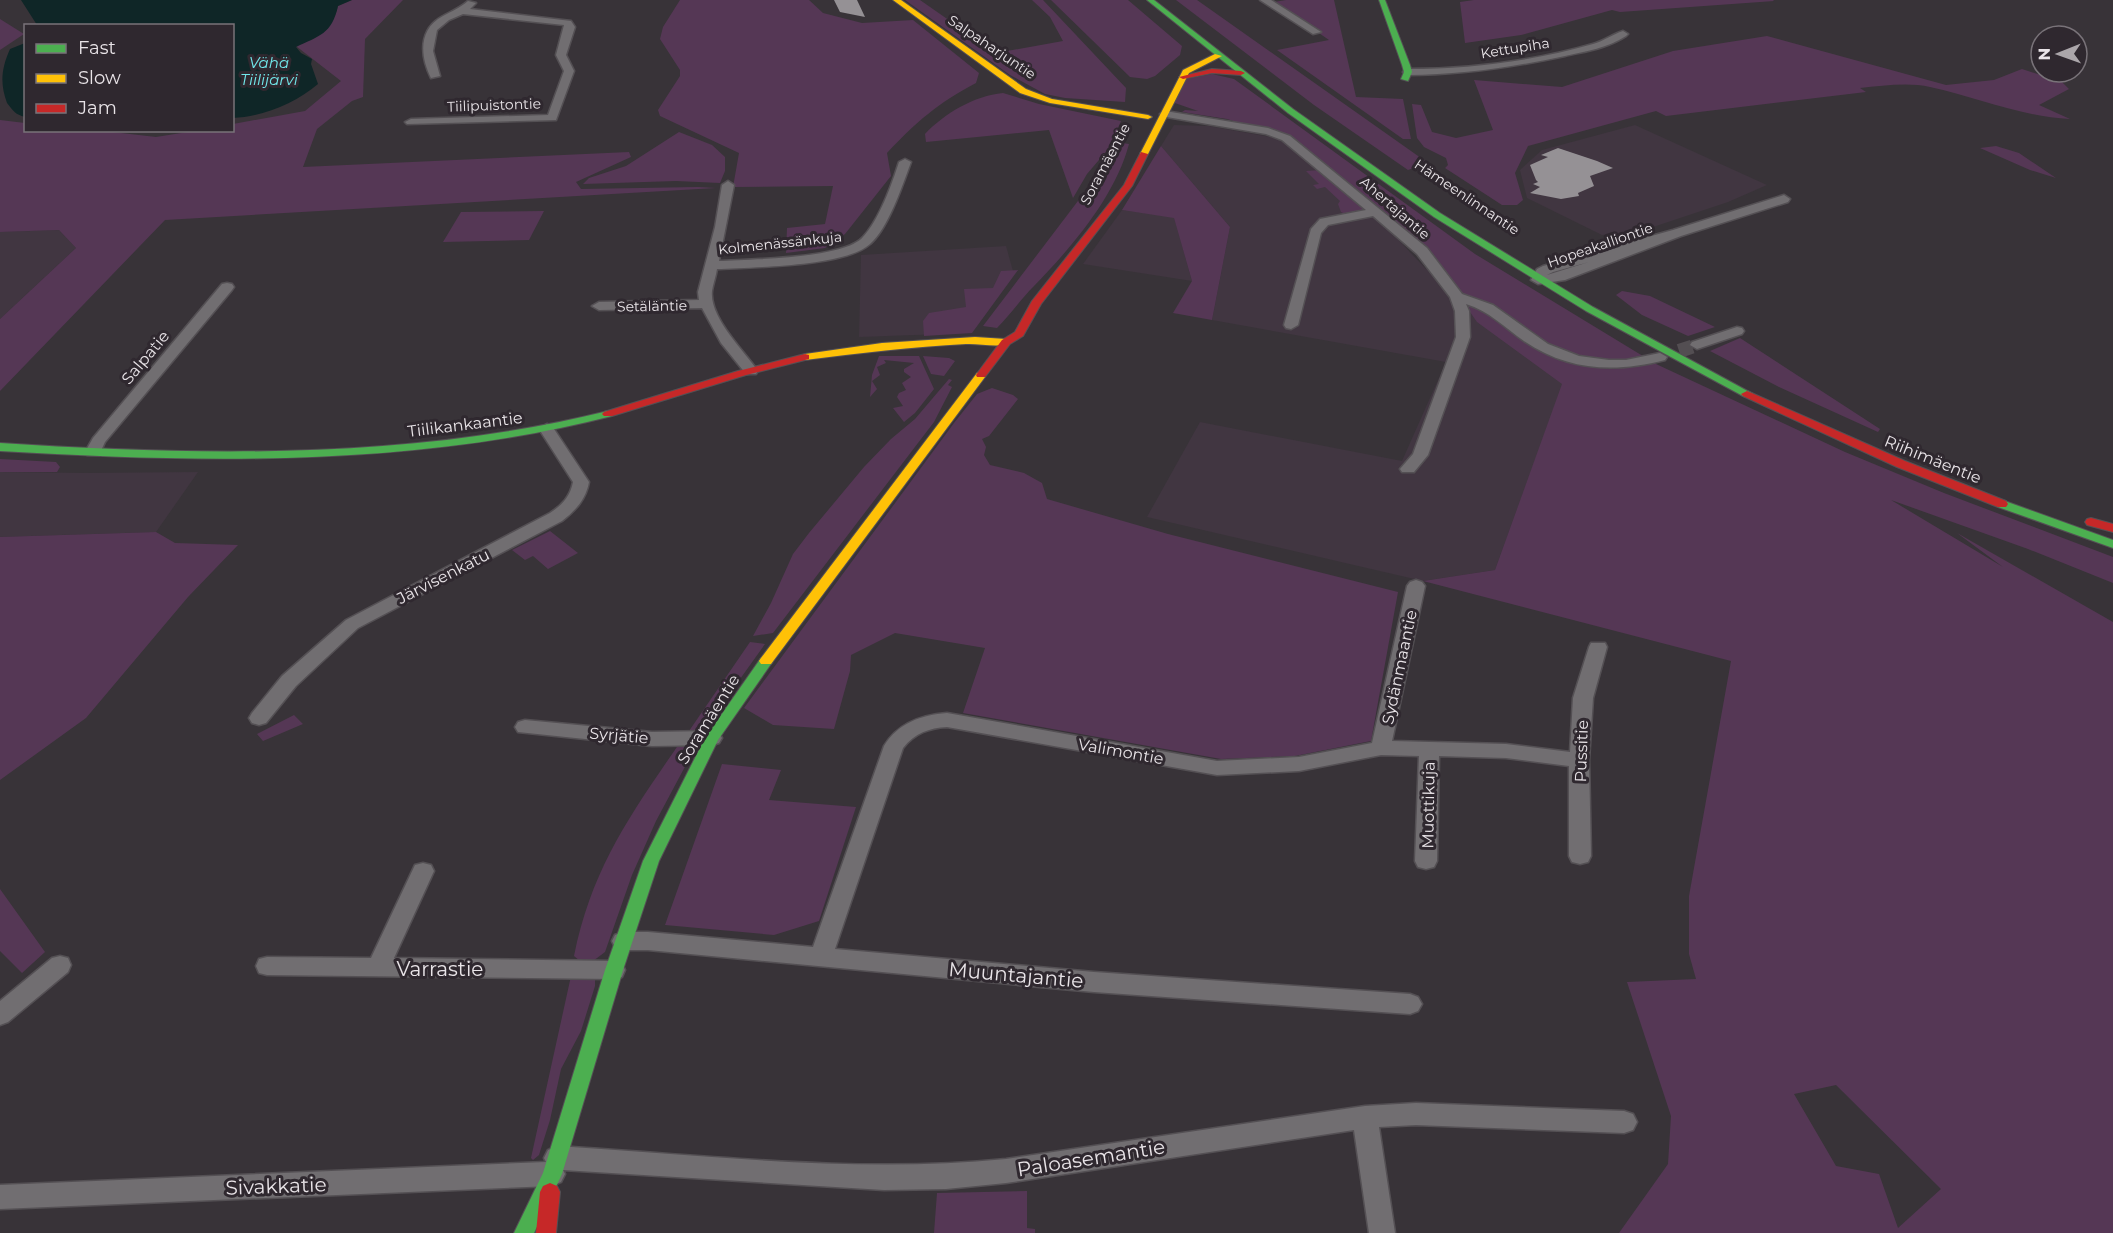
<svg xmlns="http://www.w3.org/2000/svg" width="2113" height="1233" font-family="Montserrat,sans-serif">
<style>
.built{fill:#413641}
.green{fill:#553755;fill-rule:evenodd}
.water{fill:#0f2627}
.building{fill:#959195}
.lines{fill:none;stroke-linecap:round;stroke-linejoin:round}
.street-tunnel{stroke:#534e52;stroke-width:14;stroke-dasharray:14 7;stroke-linecap:butt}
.street-casing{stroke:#545054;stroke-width:3}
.fast-casing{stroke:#545054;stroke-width:2}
.slow-casing{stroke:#545054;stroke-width:2}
.jam-casing{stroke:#545054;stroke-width:2}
.street{fill:#716e71;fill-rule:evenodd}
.fast{fill:#4caf50;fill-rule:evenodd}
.slow{fill:#ffc107;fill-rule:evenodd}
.jam{fill:#c62828;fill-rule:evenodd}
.labels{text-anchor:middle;stroke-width:6;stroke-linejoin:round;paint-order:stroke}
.far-street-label{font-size:14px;fill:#e9e4e8;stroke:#2f282f}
.far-water-label{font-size:15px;font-style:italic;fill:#71e8eb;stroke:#2f282f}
.street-label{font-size:16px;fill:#e9e4e8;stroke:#2f282f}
.near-street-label{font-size:20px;fill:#e9e4e8;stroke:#2f282f}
</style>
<rect width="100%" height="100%" fill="#383338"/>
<path class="built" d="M1174,125L1209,126L1276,138L1310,160L1375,215L1425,268L1563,384L1495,570L1423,581L1147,517L1200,422L1402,461L1446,362L1212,320L1230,227L1161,146Z
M1635,125L1767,185L1728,202L1632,234L1602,235L1527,198L1520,170L1542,150Z
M1122,210L1174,217L1192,281L1083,264Z
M59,230L76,248L0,319V232Z
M1006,246L1013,271L970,333L859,337L861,255Z
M0,472L87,473L198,472L156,532L0,537Z"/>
<path class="green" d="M352,0H403L365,39L363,97L352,101L317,129L303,167L629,152L631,157L576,182L581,189L698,187L716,188L165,220L0,391V319L76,248L59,230L0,232V120L25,123L26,130H95L156,137L194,131L232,130L233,124L305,111L341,81L296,46C316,38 333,29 338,6Z
M680,0H809L823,13L862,23L913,20L979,73L976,83C938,103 916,122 887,153L891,176L845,234L825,248L786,253L787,228L825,224L833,186L733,187L739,153L660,116L658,110L680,76V70L660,39L663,27Z
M905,0H920L996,53L1063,41L1050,17L1032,0H1043L1126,88L1125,102L1065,98L1045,94L1010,75Z
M1051,0H1128L1182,46L1180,55L1155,76L1147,79L1130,77Z
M1176,0H1197L1428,163L1408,170L1314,105Z
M1286,0H1334L1356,97L1403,99L1411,139H1403L1277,50L1329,40L1274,2Z
M1474,0H1773L1774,1L1620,12L1612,10L1521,35L1465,43L1460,2Z
M0,19L24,34L0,50Z
M1767,36L1946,85L1994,80L2022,69L2062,82L2069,89L2039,105L2070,119C2022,117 1977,97 1930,87C1908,82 1882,86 1860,88L1866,92L1666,116L1656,111L1528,146L1515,173L1523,200L1517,205H1502L1445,168L1448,165L1446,158L1424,147L1417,138L1412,104L1421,105L1432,132L1456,138L1493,130L1474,80L1562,87L1673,51Z
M1212,74L1234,79L1475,254L1656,364L1845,452L1944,493L2113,557V583L2028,549L1891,500L2003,567L1957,533L2113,622V1233H1619L1668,1164L1671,1116L1627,982L1696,979L1689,954V896L1731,661L1423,581L1495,570L1562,384L1477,322L1424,246L1286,138L1227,119L1182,112L1185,110L1198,111L1172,102L1182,80ZM1836,1085L1941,1189L1898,1228L1879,1174L1836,1166L1794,1094Z
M1003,93L1039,104L1121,121L1110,147L1087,174L1073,198L1049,130L926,142L925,134C945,113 974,96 1003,93Z
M679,132L712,145L725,157V171L720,183L676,181L583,184L589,178L626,166Z
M1122,143L1129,144C1115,197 1071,248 1034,286C1021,299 1010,315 997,328L983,326Z
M1161,146L1230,227L1212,320L1173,313L1192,281L1174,218L1122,210Z
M1996,146L2019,153L2056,178L2030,170L1980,148Z
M1321,170L1365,208C1359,216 1349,217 1341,212L1338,204L1340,201L1325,187L1317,189L1313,185L1319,184L1306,171Z
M544,211L529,240L443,242L461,212Z
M1018,270L972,333L924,336L923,321L929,313L966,307L964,289L993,288L1001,271Z
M1622,291L1650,296L1715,327L1688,336L1642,315L1616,295Z
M1740,338L1880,429L1878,432L1779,387L1710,351Z
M879,356H919L934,389L915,413L904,422L893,408L903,406L897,397L899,393L906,390L902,383L911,377L904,372V369L914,363L884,360L886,363L877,367L880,375L872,381L877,389L870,397L872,375Z
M923,356L949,358L955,361L944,376L931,374Z
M949,379L952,380L948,385L952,387L934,422L773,633L753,636L771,603L793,554L809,533L864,467L891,439L915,419Z
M992,388L1013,395L1018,399L989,436L982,439L986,447L984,455L990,465L1024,473L1042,483L1047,499L1168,534L1398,592L1371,741L1295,756L1221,759L963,713L985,648L895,633L851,655L850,671L834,729L773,725L744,708L954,423L977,394Z
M0,459L56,462L60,467L57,472H0Z
M550,531L578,553L548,569L533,556L525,560L512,550Z
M156,532L175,543L238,545L188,597L86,718L0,780V537Z
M750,642L765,644L710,721L698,730L689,731Z
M294,715L303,724L263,741L257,734Z
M681,741H689L696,746L656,821L632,875L605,952L593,961H580L574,956C592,867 631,814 681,741Z
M722,764L781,770L769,800L856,807L819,921L774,935L665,925Z
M0,889L45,952L22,973L0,951Z
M571,976L595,978V986L581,1031L561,1069L550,1120L539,1155L533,1160L531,1158Z
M1027,1191V1228L1035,1229V1233H934L937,1193Z"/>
<path class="water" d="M21,0H352L338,6C332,34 319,36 296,47L301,53L312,59L311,64L318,84C296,103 262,117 233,118L232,26L37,25Z
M25,43V117C15,114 14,112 7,103C0,84 1,69 10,49Z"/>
<path class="building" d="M834,0H857L865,17L840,12Z
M1558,148L1597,161L1613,168L1590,176L1594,186L1578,193L1579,196L1561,199L1530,193L1540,187L1533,184L1538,182L1536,180L1530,165L1548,157L1541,155Z"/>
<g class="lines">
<path class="street-tunnel" d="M1679,351L1697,345"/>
<defs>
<path id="street" d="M1260,0H1271L1321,32L1313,34Z
M468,1L476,3L470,9L571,21L575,27L566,55L574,71L556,120L407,124L405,122L411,119L548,115L564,71L556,55L564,25L463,14L449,20L437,30L433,51L440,76L431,78C420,56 418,29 443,16C452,11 460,8 468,1Z
M1623,31L1628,34L1626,36C1608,48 1586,51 1565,56C1513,67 1461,75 1408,75L1403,72L1408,69C1470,69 1534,61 1593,44C1604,41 1613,34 1623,31Z
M1165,111L1268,128L1290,136L1427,248L1462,294L1493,305L1548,344L1579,356L1609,360H1626L1660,353L1667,357L1665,360C1615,373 1568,371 1524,341C1504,327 1489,311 1466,304L1469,311L1470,337L1428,455L1414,472H1402L1400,469L1413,454L1456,337L1455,311L1450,297L1417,254L1373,216L1328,225L1321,233L1298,325L1291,329L1286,328L1284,325L1311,229L1320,219L1366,210L1282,140L1266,134L1161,116L1160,114Z
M905,159L911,162C903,184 888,229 870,244C845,267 752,267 717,269C716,276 713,284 712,291C709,317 744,351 758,371L756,374H746L721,343L702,308L599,310L592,306L599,302L699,300L698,292L715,227L722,185L728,181L734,185L719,261C750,259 844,259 863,237C879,220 892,184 899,162Z
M1784,195L1790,199L1788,202L1681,236L1565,280L1538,284L1531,280L1537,269L1543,266L1673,230ZM1589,262L1547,275L1553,272Z
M227,283L232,284L234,287L232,290L105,442L99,455H87L85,452L93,438L222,284Z
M1737,327L1742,328L1744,331L1742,334L1697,349L1690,345L1692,342Z
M547,424L552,426L589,482C586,499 576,510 562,521L358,628L296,686L266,723L259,725L252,723L249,718L252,713L282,676L346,620L550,513C562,505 570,497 573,482L539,429Z
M1416,580L1422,582L1425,586L1392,741L1506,744L1570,752L1573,698L1589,647L1591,643H1605L1607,647L1593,698L1589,760L1591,856L1588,862L1580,864L1572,862L1569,856V766L1506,758L1439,756L1437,861L1434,867L1426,869L1418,867L1415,861L1419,756L1381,755L1299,771L1217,775L947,727C929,728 915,733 903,748L835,949L1094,972L1410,994L1418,997L1422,1004L1418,1011L1410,1014L1094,992L648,950H623L615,947L612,941L615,935L623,932H648L813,947L884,746C898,723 921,715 947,713L1217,761L1299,757L1372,743L1407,586L1410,582Z
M525,720L652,732L712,731L719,733L722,738L719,743L712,745L652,746L518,732L515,727L518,722Z
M423,863L431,865L434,871L394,958L614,961L622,963L625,970L622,977L614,979L267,975L259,973L256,966L259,959L267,957L371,958L415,865Z
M60,956L68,958L71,965L68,972L8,1022L0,1025V1001L52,958Z
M1416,1103L1624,1111L1633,1114L1637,1122L1633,1130L1624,1133L1416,1125L1379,1127L1395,1233H1369L1354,1130L1006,1183L946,1189L884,1190L563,1170L565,1174L561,1182L552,1186L0,1209V1185L546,1162L544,1158L548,1150L557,1146C705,1155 858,1174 1006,1159L1365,1106Z"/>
<path id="fast" d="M1147,0H1154L1293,109L1440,213L1593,307L1753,394L1747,397L1743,396L1586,311L1434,217L1288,113Z
M1379,0H1385L1410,65L1412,72L1408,81L1401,79L1404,72L1402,65Z
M608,411L612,412V416C413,467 203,463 0,451V443C202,456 410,460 608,411Z
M2002,500L2113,540V548L1998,507L1996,504L1998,501Z
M766,656L773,661L718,740L659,861L623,970L562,1174L534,1233H514L543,1173L605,970L643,861L705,738L761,658Z"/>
<path id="slow" d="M893,0H901L1026,89L1052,99L1148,115L1152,117L1148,119L1050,103L1020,93Z
M1215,54L1222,56L1189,73L1148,154L1141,156L1140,154L1183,70Z
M975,337L1006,339L1011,342C1002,349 979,343 966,344C912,347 859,353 805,360L800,357L805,354L882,343Z
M981,372L985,373V377L771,664H761L759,661L761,658L977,373Z"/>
<path id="jam" d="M1212,69L1241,71L1245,73L1241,75L1212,73L1183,79L1179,77Z
M1141,152L1148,154L1132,186L1041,304L1023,336L1010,344L985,377H977L976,375L1002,340L1015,332L1032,301L1124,185Z
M805,354L809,355V359L746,375L612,416H604L602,414L604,412L738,371Z
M1747,391L1905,461L2006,501L2008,504L2006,507H1998L1897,467L1743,396L1741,394Z
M2091,518L2113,524V532L2087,525L2085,522L2087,519Z
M550,1183L557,1186L560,1192L556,1233H536L540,1192L543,1186Z"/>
</defs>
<use href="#street" class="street-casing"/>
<use href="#fast" class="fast-casing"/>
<use href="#slow" class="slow-casing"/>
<use href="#jam" class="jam-casing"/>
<use href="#street" class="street"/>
<use href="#fast" class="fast"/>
<use href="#slow" class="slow"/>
<use href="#jam" class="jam"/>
</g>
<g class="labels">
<g class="far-street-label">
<text transform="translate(992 47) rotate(34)" y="5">Salpaharjuntie</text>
<text transform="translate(1515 48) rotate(-9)" y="5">Kettupiha</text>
<text transform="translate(494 105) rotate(-2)" y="5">Tiilipuistontie</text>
<text transform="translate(1105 164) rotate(-62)" y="5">Soramäentie</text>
<text transform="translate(1467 197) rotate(34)" y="5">Hämeenlinnantie</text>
<text transform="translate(1395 208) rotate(41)" y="5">Ahertajantie</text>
<text transform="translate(780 243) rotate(-6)" y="5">Kolmenässänkuja</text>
<text transform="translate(1600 245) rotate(-19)" y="5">Hopeakalliontie</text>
<text transform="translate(652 306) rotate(-1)" y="5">Setäläntie</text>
</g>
<g class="far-water-label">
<text x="269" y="68">Vähä<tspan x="269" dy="17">Tiilijärvi</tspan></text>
</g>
<g class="street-label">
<text transform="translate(145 357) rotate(-50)" y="6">Salpatie</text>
<text transform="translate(465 424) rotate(-7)" y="6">Tiilikankaantie</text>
<text transform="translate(1933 459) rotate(22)" y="6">Riihimäentie</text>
<text transform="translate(443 576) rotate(-27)" y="6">Järvisenkatu</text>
<text transform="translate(1399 667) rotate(-78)" y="6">Sydänmaantie</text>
<text transform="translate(708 719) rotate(-58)" y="6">Soramäentie</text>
<text transform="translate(619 735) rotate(5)" y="6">Syrjätie</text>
<text transform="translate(1121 751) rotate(10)" y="6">Valimontie</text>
<text transform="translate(1581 751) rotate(-88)" y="6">Pussitie</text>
<text transform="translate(1428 805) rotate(-89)" y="6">Muottikuja</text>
</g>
<g class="near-street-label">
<text x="440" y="976">Varrastie</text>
<text transform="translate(1016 975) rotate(5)" y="7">Muuntajantie</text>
<text transform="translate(1091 1158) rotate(-9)" y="7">Paloasemantie</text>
<text transform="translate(276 1186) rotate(-2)" y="7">Sivakkatie</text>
</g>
</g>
<rect x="24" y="24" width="210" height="108" fill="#2f282f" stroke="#797379" stroke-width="1.5"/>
<rect x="36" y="44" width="30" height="9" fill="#4caf50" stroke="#797379" stroke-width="1.5"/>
<text x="78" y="54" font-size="18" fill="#e9e4e8">Fast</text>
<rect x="36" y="74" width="30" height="9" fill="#ffc107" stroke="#797379" stroke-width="1.5"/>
<text x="78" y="84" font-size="18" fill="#e9e4e8">Slow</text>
<rect x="36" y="104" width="30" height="9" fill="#c62828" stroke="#797379" stroke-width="1.5"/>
<text x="78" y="114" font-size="18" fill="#e9e4e8">Jam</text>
<g transform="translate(2059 54) rotate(269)"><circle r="28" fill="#2f282f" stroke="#797379" stroke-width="1.5"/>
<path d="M0-4.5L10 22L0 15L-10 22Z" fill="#aba6aa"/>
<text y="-9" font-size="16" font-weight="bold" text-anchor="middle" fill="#e9e4e8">N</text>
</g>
</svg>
